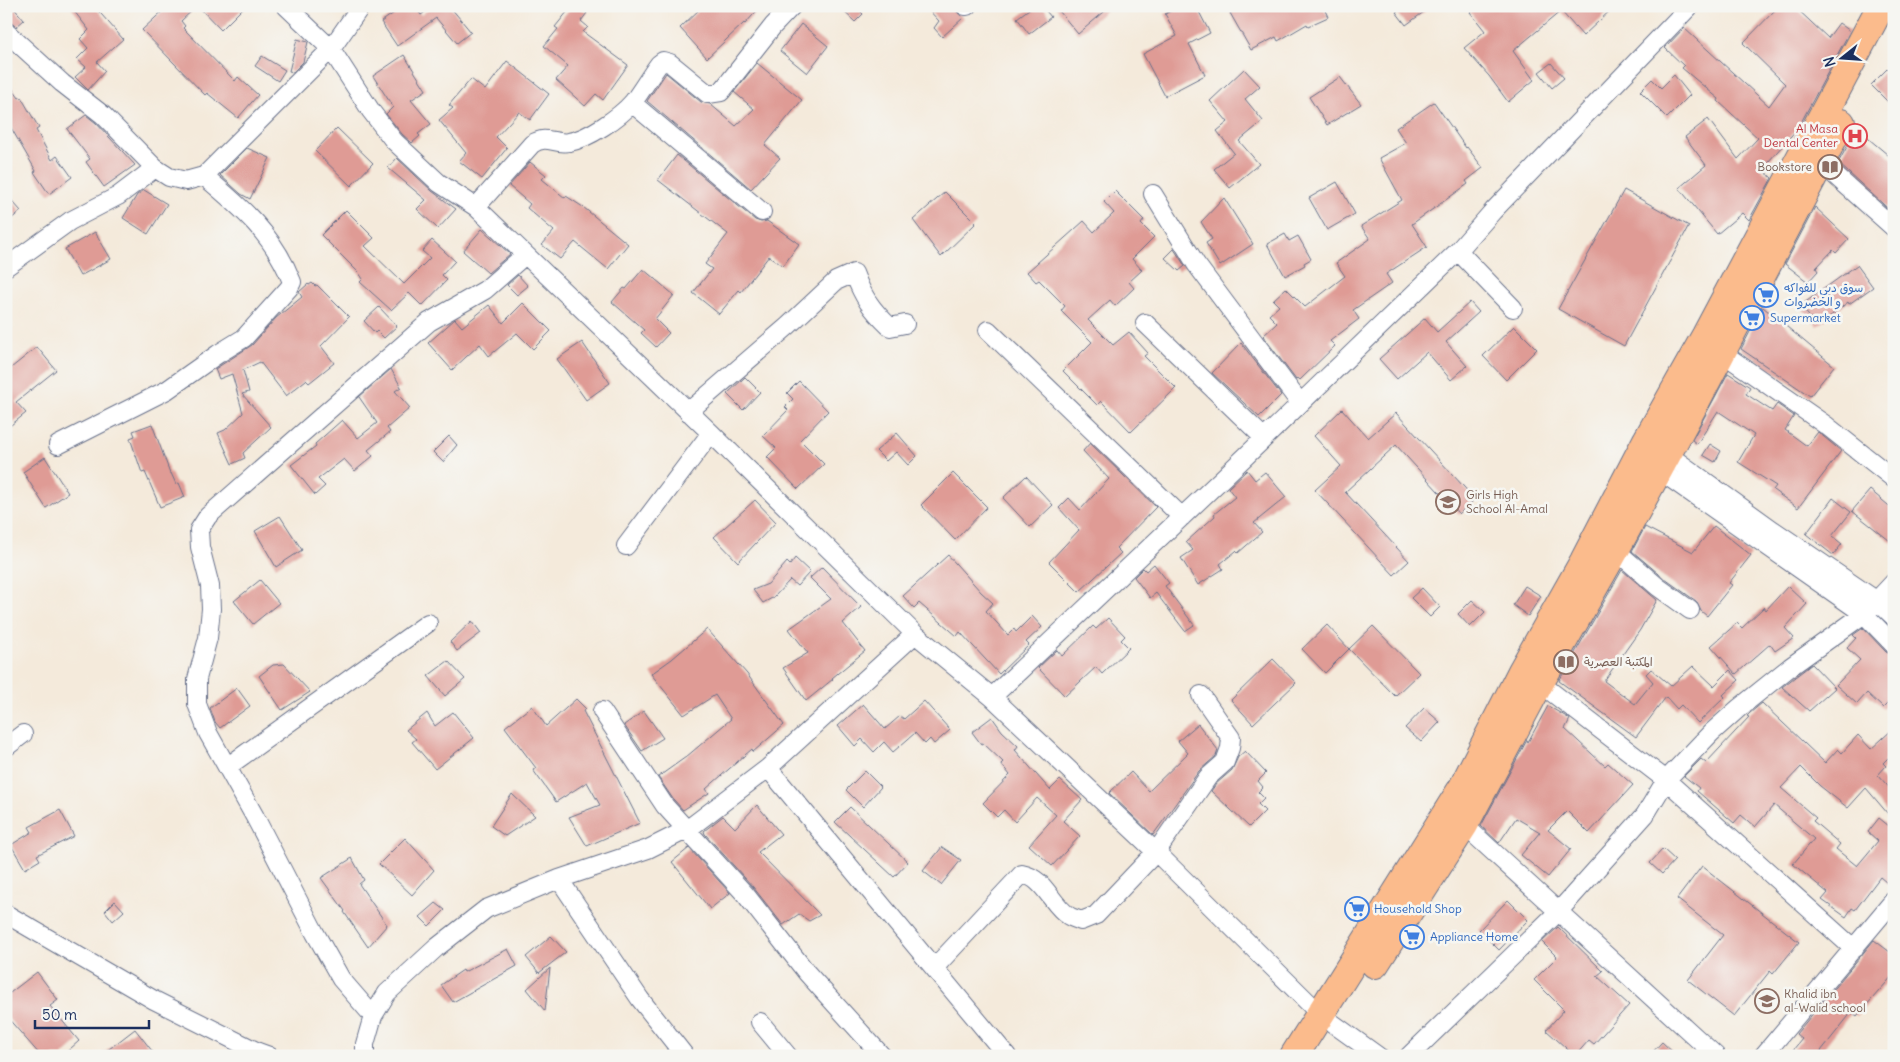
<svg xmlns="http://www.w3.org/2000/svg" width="1900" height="1062" font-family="Delius,'Playpen Sans Arabic',sans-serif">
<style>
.building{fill:#df9b95}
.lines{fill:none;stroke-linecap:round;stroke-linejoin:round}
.street-casing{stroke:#67708a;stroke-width:20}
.primary-casing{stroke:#67708a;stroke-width:30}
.street{stroke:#fff;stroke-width:18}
.primary{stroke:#fbbb8c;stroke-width:28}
.labels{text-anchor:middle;stroke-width:5;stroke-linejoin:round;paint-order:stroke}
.health-label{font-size:12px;fill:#be3a42;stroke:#f6f6f2;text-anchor:end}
.education-label{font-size:12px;fill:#785e54;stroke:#f6f6f2;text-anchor:start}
.shop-label{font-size:12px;fill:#366cbe;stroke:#f6f6f2;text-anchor:start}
</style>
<rect width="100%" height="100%" fill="#f6f6f2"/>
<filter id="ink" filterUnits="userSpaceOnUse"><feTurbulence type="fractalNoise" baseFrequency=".02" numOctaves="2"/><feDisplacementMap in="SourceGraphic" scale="10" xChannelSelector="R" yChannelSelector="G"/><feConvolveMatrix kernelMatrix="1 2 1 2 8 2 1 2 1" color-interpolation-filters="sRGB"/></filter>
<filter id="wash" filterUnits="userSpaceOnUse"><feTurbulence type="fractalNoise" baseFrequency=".0096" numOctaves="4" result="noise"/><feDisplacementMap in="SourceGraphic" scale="20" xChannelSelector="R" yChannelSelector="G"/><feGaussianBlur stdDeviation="1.12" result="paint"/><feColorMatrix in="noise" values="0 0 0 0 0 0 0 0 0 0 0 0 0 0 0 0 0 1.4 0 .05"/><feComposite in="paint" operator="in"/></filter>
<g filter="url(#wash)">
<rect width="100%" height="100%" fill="#f4eadb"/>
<g id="blocks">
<path class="building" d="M70,6H94L123,39L97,62L105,71L88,90L75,77L86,67L77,59L88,48L80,39L89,30Z
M168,6H197L181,21L185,26L183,28L235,81L238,77L258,95L238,118L207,93L205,95L142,30Z
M198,6H245L221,30Z
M404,6H415L421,15L429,9L426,6H454L451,8L471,32L457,43L436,18L397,46L381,22Z
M572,6H579L587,13L581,21L588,27L583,32L628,65L603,100L596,94L585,106L556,80L568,66L544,46L558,29L555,27Z
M703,6H761L745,24L744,23L707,58L680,28Z
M838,6H855L863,14L855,22Z
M925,6H952L963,18L942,37L934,28L939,21Z
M1033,6H1042L1051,17L1029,34L1017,18Z
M1055,6H1111L1078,34Z
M1180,6H1196L1210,33L1189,44L1205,75L1165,96L1143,54L1177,36L1165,14Z
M1242,6H1323L1328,17L1308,26L1307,24L1278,41L1276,37L1251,50L1230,13Z
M1404,6H1432L1406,25L1396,12Z
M1478,6H1615L1583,36L1561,11L1513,51L1534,80L1508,102L1489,76L1464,48L1485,31L1470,12Z
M1779,6H1794L1828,38L1839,23L1850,31L1798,128L1762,169L1772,178L1749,220L1742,213L1717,234L1679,188L1706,165L1685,137L1708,119L1738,159L1758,138L1718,101L1719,99L1682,68L1684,66L1665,48L1684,28L1769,106L1785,84L1743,43Z
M13,7L24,20L16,27L6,18V13Z
M801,24L828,46L807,73L780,51Z
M297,39L308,42L303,62L293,72L289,71Z
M404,55L426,90L411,100L431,124L418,134L420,136L412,143L402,134L386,114L393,107L373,76Z
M262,56L285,70L278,81L255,66Z
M507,61L549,94L530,120L519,112L496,137L507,148L482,179L459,161L466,153L439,120L453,108L449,105L471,79L485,90Z
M757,63L802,100L765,145L780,158L751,189L647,101L666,73L701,102L710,104L736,126L754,109L734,92Z
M1551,63L1564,78L1552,88L1539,72Z
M1888,68L1894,74V108L1871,85Z
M1244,69L1260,86L1245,99L1263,121L1239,141L1259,164L1230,188L1214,169L1234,153L1217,131L1228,122L1210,101Z
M1674,75L1690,95L1667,118L1640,91L1652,79L1661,88Z
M1340,77L1361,104L1327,125L1309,97Z
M6,80L19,98L21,97L39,128L36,130L52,160L57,156L72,177L49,194L34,172L36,171L6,119Z
M1434,102L1466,148L1467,147L1483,168L1466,181L1468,184L1412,224L1427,247L1386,274L1392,283L1353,310L1359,319L1330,341L1335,346L1300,380L1298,378L1296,380L1263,336L1277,323L1269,315L1279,306L1273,300L1286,288L1305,307L1345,276L1336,263L1370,239L1361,226L1402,200L1379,158L1406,143L1396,128Z
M86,115L96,123L135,165L104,187L86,162L90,159L67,129Z
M337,128L373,163L351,186L315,151Z
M1857,129L1894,160V214L1838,163Z
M247,148L270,158L250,199L241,194L220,175Z
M677,155L755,220L761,222L767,221L799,244L783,266L769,256L741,292L739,290L719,314L693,293L712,269L705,264L728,234L658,180Z
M397,158L432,191L456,209L438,229L417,209L426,200L388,168Z
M530,162L546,175L542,179L565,198L566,196L583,207L628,244L608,269L575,242L560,259L542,245L554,231L527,208L530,204L509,186Z
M1337,182L1355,214L1327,230L1309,198Z
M144,190L167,204L148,234L123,218L137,195Z
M1624,190L1689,226L1624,346L1558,309Z
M1115,191L1144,220L1141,224L1154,237L1132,259L1142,270L1129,282L1134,288L1115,306L1110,300L1088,320L1113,345L1129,332L1148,353L1144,356L1176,388L1131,432L1101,401L1097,405L1063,371L1092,342L1061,311L1065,306L1039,280L1036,282L1027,272L1084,221L1094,232L1114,213L1104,202Z
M945,192L976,223L941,257L913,220Z
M6,194L21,211L6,223Z
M1224,198L1253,244L1220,266L1206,243L1212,239L1201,222Z
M1815,207L1849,239L1836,253L1833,250L1816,268L1818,271L1808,282L1785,264Z
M346,210L374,238L365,246L404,284L430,258L422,251L432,240L455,261L442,275L447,280L422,306L409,293L391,310L360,282L363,279L359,273L321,235Z
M482,229L510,254L488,273L463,251Z
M95,232L111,259L80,276L65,249Z
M1285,234L1289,241L1298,236L1311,259L1304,263L1305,265L1285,276L1267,244Z
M1174,249L1185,266L1179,271L1165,258Z
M1857,265L1873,287L1849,304L1848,302L1818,326L1800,306Z
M643,269L674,295L655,319L669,333L656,347L641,333L644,330L612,302L624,288L626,289Z
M518,275L528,286L517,295L507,285Z
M312,283L315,286L317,285L349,317L321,346L334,363L309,383L306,380L286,396L260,362L243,370L249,392L242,394L271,427L243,453L245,458L232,464L218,433L225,430L243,413L232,374L219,379L215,369L252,345L276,318L302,297L299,292L308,284L309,285Z
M1470,302L1479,312L1446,342L1467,366L1451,380L1427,352L1397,379L1379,359L1425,318L1437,332Z
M523,303L551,331L533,349L517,333L489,356L480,344L452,370L428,343L455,319L462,327L489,305L503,323Z
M379,307L397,326L384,338L377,331L375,333L364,321Z
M1763,307L1834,366L1810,396L1741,349Z
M1514,326L1537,349L1506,380L1483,356Z
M582,342L610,383L586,400L557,359Z
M1241,343L1281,395L1259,417L1212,373Z
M37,347L56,370L16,402L26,413L6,429V372Z
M391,369L401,387L395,391L410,408L387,428L390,432L368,450L373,456L355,471L344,459L318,479L325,486L315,495L291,465L316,446L315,444L342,420L358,438L377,423L359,397Z
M1728,373L1750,387L1746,394L1772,411L1777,404L1794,416L1785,430L1807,446L1818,432L1841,451L1798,508L1773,490L1776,486L1738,462L1754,435L1718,411L1697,444L1692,440Z
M745,377L760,392L743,410L727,394Z
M799,381L828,411L800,440L824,464L798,489L767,457L776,448L763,436L788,410L785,407L793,399L787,393Z
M1342,409L1368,438L1396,413L1475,499L1459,514L1396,445L1345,492L1409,561L1394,575L1315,490L1341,466L1314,436Z
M152,424L170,473H171L176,484L179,483L185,497L160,507L145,472L142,473L130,438L135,436L133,431Z
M897,433L917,456L908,465L896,452L886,461L876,451Z
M449,436L457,445L443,462L433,452Z
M1090,443L1156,507L1116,548L1121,553L1079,592L1049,562L1079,530L1059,508L1069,498L1080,510L1109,479L1083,451Z
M1710,444L1721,451L1715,462L1703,455Z
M45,457L68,493L46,508L23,472Z
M1247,470L1255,480L1265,472L1286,497L1254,523L1262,532L1238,553L1236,551L1220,564L1223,569L1198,585L1181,558L1193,550L1186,542L1215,516L1214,514L1235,497L1228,488Z
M953,473L987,507L955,540L921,505Z
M1026,476L1053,505L1030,527L1003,498Z
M1870,490L1894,510V544L1852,511Z
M1833,498L1851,512L1832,536L1842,544L1833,555L1806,534Z
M755,500L776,522L738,562L714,537Z
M280,516L302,550L276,567L255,531Z
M1714,526L1751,555L1729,583L1732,585L1707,616L1701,611L1696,601L1665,579L1632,551L1645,527L1693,552Z
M948,555L981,592L993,603L986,611L1008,635L1014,629L1016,632L1032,616L1042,627L1026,642L1029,645L999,674L960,632L957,636L919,603L914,608L903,596Z
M795,558L810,572L797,586L790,580L774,597L763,603L753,590L768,584L787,562L790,565Z
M1154,564L1169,583L1165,586L1194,625L1185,631L1156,593L1150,598L1134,577L1143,568L1146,571Z
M822,567L861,607L843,623L865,651L832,678L833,679L806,701L783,668L808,653L789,629L831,599L810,578Z
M1622,570L1657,600L1640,630L1604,681L1635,704L1653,682L1646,674L1651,669L1671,686L1693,666L1714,686L1730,670L1739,680L1723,695L1725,697L1698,723L1681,705L1677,709L1666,697L1636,737L1559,681Z
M260,580L279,603L253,624L234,601Z
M1525,586L1541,596L1528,616L1513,605Z
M1788,586L1807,604L1785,628L1794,638L1775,651L1770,644L1736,674L1711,646L1737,623L1742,628L1764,607L1766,610Z
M1422,588L1440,607L1430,617L1411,598Z
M1472,600L1485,612L1470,627L1458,614Z
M1108,618L1125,636L1121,640L1129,648L1102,674L1096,667L1065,696L1038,668L1057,650L1062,656L1093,626L1096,629Z
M472,621L481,633L457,651L450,642Z
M1327,625L1349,649L1325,673L1302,649Z
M1373,626L1419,673L1395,696L1349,649Z
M1863,628L1886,652L1894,656V697L1883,708L1867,693L1857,704L1836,685L1860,660L1847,648L1856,638L1853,635Z
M707,629L747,674L784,725L753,752L752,749L706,789L709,793L683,810L673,799L658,777L686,757L731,719L715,695L684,715L651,674L672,659Z
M1273,659L1296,683L1253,724L1231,700Z
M448,661L465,679L445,696L428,676Z
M284,664L310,692L282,710L259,676L273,665Z
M1812,664L1835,688L1809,711L1782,687Z
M237,688L250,706L220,728L215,722L210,708Z
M576,699L586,709L583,711L640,823L587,846L569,817L600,805L587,782L556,802L533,770L536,768L505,727L532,706L546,726Z
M924,701L950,730L934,744L930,739L925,744L915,733L893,752L884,742L874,752L862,739L855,746L838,726L863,704L885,729L900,716L904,719Z
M1762,703L1825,763L1838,749L1842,753L1858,735L1871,749L1894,728V752L1883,763L1886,766L1878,775L1894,793V821L1866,788L1848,808L1820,786L1801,767L1781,788L1816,818L1813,821L1840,844L1836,849L1857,866L1878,841L1868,832L1879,818L1894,830V889L1880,877L1855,910L1852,908L1846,917L1822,900L1828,893L1793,864L1814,839L1774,805L1755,827L1741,815L1734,823L1697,791L1699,788L1684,776L1701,759L1706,763L1749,717L1747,716L1750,713Z
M1548,706L1570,719L1565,729L1605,766L1608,763L1633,785L1589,833L1567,811L1548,830L1571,849L1548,877L1521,855L1540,832L1516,818L1499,843L1481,826L1527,740L1528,742Z
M1424,708L1440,722L1421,742L1405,728Z
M644,711L663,738L642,751L624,725Z
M453,712L474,738L435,769L412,742L416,739L406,730L427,713L435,726Z
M992,717L1002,731L1018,746L1015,750L1050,790L1060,780L1082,800L1063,821L1080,836L1052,866L1029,845L1056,815L1037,798L1015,822L1004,810L997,817L983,803L1010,775L1001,764L1003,762L983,743L981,744L972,732Z
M1198,724L1218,750L1216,756L1199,771L1153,835L1109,793L1131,772L1149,791L1188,753L1178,741Z
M1245,751L1266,773L1258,781L1263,787L1258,792L1264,798L1258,804L1265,811L1249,827L1211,791L1216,784L1232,770L1238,757Z
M865,771L881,787L863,807L846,790Z
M512,794L535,816L505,836L491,826Z
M757,805L781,834L758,852L820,915L809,921L799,914L783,925L753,887L705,834L704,831L723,816L735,828Z
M850,807L908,862L894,877L835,822Z
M60,810L74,836L37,855L40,860L25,869L11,845L32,832L29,827Z
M405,838L434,870L412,895L379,864Z
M942,847L961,860L941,885L923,871Z
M689,848L730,893L710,909L672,862Z
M1663,849L1675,860L1662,874L1650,863Z
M352,858L364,880L359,884L387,925L368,947L344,912L345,911L321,878Z
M1702,866L1799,942L1773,974L1770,971L1734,1016L1688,980L1723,935L1677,899Z
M1508,900L1528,920L1499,950L1479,930Z
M115,901L124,911L113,921L105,911Z
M436,903L445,910L429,926L420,917Z
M1558,927L1603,971L1597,976L1629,1005L1594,1044L1589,1040L1575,1056L1546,1030L1564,1010L1534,980L1557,957L1542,942Z
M551,936L566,952L539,973L526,957Z
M1874,940L1894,955V974L1857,1016L1852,1012L1817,1056H1788L1802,1039L1796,1034Z
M508,949L517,966L453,1002L441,985L463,970L464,972Z
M550,968L545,1011L527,989Z
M37,972L58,1000L50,1006L79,1041L62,1056H41L6,1016V996Z
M135,1029L156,1056H100Z
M1662,1042L1677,1056H1649Z"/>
</g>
</g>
<g filter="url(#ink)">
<use href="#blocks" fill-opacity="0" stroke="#67708a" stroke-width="1"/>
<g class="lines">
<defs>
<path id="street" d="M286,6L331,49L371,111L394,141L439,183L476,207L711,433L915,634L992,697L1156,852L1321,1015L1378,1056
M965,6H967
M6,32L62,83L103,115L155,168L169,177L186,181L204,176L331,49L361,6
M632,103L762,212
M1821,161L1829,170L1894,228
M1153,194L1196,264L1300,403
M476,207L532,144C548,134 554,145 569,142C588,139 620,117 633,102C642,90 650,76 659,64L663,61L670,63L708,94L721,92L773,26L792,6
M1458,251L1513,308
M6,267L70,221L118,196L155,168
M1145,323L1264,438
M988,330L1182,517
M1721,352L1827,426L1894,479
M688,412L788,326L836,281L854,273C863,297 871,309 890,327L905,324
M58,445L167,390L218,354L244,338L289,288L292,282C274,235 241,207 204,176
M1659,448L1773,530L1877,601L1894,617
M1650,464L1864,614L1894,645
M626,546L711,433
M1615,550L1658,587L1690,610
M1532,677L1666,780L1854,949
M992,697L1246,456L1458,251L1493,211L1690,6
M602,711L665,806L745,894L807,973L882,1056
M6,747L23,734
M227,767L428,623
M768,768L1007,1056
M1456,819L1464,825L1716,1056
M559,879L640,999L685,1056
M6,914L154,1000L258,1052L269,1056
M934,968L1022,874C1045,878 1051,905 1069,916C1072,918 1077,919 1081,921L1096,915L1156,852L1208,777L1225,762L1230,748L1231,738L1201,695
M373,1016L341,979L315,933L255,817L208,733L197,704V679L208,638L211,609L210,586L200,547L199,530L208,516L429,322L485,290L525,255
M760,1022L788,1056
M365,1056V1044L373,1016L387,993L436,948L486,909L559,879L648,849L688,829L768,768L915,634
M1409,1056L1558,912L1645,815L1666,780L1711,733L1739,708L1790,667L1864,614L1894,582
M1763,1056L1894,900"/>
<path id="primary" d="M1375,964L1464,825L1540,682L1615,550L1698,397L1841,123
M1294,1056L1463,787L1522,671L1584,561L1647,440L1706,335L1881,6"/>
</defs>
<use href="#street" class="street-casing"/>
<use href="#primary" class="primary-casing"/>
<use href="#street" class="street"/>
<use href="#primary" class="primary"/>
</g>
</g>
<defs>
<symbol id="hospital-ring" viewBox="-11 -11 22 22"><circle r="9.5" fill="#f6f6f2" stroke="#e0444e" stroke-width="1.5"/><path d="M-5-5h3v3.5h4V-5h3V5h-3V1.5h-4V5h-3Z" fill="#e0444e"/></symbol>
<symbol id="library-ring" viewBox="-11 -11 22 22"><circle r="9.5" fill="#f6f6f2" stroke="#8d6e63" stroke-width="1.5"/><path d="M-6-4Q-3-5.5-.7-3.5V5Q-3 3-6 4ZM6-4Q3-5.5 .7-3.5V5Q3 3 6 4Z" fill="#8d6e63"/></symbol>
<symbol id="supermarket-ring" viewBox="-11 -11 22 22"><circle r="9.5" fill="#f6f6f2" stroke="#3f7fe0" stroke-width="1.5"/><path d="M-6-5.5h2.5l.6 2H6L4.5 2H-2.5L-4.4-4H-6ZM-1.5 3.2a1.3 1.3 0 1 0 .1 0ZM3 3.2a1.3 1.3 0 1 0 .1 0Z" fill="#3f7fe0"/></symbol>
<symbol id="school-ring" viewBox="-11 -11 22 22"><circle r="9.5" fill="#f6f6f2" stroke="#8d6e63" stroke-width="1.5"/><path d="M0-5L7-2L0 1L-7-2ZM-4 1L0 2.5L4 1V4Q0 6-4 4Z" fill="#8d6e63"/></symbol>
</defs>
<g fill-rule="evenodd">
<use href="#hospital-ring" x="1841" y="122" width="28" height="28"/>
<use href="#library-ring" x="1816" y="153" width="28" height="28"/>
<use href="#supermarket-ring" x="1752" y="281" width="28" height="28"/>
<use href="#supermarket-ring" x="1738" y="304" width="28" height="28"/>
<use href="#school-ring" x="1434" y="488" width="28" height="28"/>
<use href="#library-ring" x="1552" y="648" width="28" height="28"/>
<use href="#supermarket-ring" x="1343" y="895" width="28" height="28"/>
<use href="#supermarket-ring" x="1398" y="923" width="28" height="28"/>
<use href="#school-ring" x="1753" y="987" width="28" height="28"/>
</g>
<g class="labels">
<g class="health-label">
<text x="1838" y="133">Al Masa<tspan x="1838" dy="14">Dental Center</tspan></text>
</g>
<g class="education-label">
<text x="1812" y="171" text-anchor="end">Bookstore</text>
<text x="1466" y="499">Girls High<tspan x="1466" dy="14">School Al-Amal</tspan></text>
<text x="1584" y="666">المكتبة العصرية</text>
<text x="1784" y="998">Khalid ibn<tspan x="1784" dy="14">al-Walid school</tspan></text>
</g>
<g class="shop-label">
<text x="1784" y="292">سوق دبي للفواكه<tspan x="1784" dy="14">و الخضروات</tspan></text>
<text x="1770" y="322">Supermarket</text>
<text x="1374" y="913">Household Shop</text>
<text x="1430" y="941">Appliance Home</text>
</g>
</g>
<rect width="1900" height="1062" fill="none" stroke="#f6f6f2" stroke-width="25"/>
<g transform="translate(1842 58) rotate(253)" stroke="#f6f6f2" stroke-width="4" paint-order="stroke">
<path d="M0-4L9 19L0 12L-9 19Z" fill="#1b2f5e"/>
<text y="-8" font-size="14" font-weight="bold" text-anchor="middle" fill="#1b2f5e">N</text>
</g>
<path d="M35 1020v8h114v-8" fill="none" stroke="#1b2f5e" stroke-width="2.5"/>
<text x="42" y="1020" font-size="15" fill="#1b2f5e" stroke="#f6f6f2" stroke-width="4" paint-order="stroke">50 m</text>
</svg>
